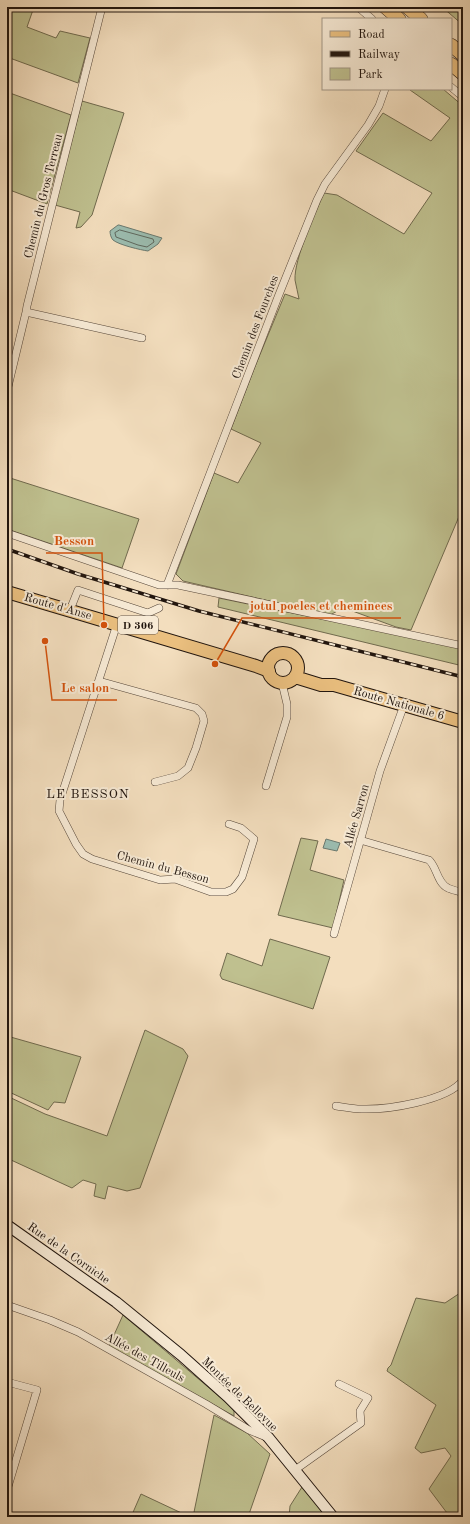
<svg xmlns="http://www.w3.org/2000/svg" width="470" height="1524" font-family="'Old Standard TT',serif">
<style>
.green{fill:#bfc08f;stroke:#706a4e}
.water{fill:#9bbcaf;stroke:#6a796f}
.lines{fill:none;stroke-linecap:round;stroke-linejoin:round}
.shore{stroke:#5e685e;stroke-width:1}
.street-casing{stroke:#56473a;stroke-width:8}
.secondary-casing{stroke:#21150e;stroke-width:12}
.primary-casing{stroke:#21150e;stroke-width:14}
.highway-casing{stroke:#21150e;stroke-width:14}
.street{stroke:#f7ead5;stroke-width:7}
.secondary{stroke:#f7ead5;stroke-width:10}
.primary{stroke:#eabf7f;stroke-width:12}
.highway{stroke:#eabf7f;stroke-width:13}
.rail-casing{stroke:#21150e;stroke-width:3.5}
.rail{stroke:#f7ead5;stroke-width:2;stroke-dasharray:6;stroke-linecap:butt}
.labels{text-anchor:middle;stroke-width:4;stroke-linejoin:round;paint-order:stroke}
.shield{fill:#f7ead5;stroke:#61554a;stroke-width:1}
.shield-label{font-size:11px;font-weight:bold;fill:#21150e}
.street-label{font-size:12px;fill:#21150e;stroke:#f7ead5}
.neighbourhood-label{font-size:13px;letter-spacing:1px;fill:#21150e;stroke:#f7ead5}
.leader{fill:none;stroke:#d4520c;stroke-width:1.5}
.callout-dot{fill:#d4520c;stroke:#f7ead5;stroke-width:1.5}
.callout-label{font-size:13px;text-anchor:middle;font-weight:bold;fill:#d4520c;stroke:#f7ead5;stroke-width:4;stroke-linejoin:round;paint-order:stroke}
</style>
<rect width="100%" height="100%" fill="#f3debe"/>
<filter id="stains"><feTurbulence type="fractalNoise" baseFrequency=".005" numOctaves="4"/><feColorMatrix values="0 0 0 0 .2 0 0 0 0 .09 0 0 0 0 .02 0 0 0 .5 -.17"/></filter>
<radialGradient id="worn" r=".72"><stop offset=".6" stop-color="#630" stop-opacity="0"/><stop offset="1" stop-color="#630" stop-opacity=".3"/></radialGradient>
<path class="green" d="M7,7H34L27,27L56,38L60,31L90,38L78,83L7,57Z
M442,7H463V25Z
M411,89H443L463,106V507L411,630L396,627L347,609L343,608L330,615L183,581L176,574L214,473L238,483L261,443L231,429L254,369L285,294L299,299C298,293 296,286 295,280C294,259 315,213 324,193L337,195L404,234L432,193L356,151L383,113L431,141L450,118L410,90Z
M7,92L71,115L47,204L7,189Z
M82,101L124,113L92,215L81,227L76,228L80,212L55,205Z
M7,477L139,519L122,568L7,529Z
M219,598C300,615 382,630 463,649V666L218,607Z
M301,838L318,841L310,870L344,880L333,928L278,915Z
M270,939L330,957L313,1009L222,979L220,975L227,953L262,966Z
M145,1030L183,1049L188,1056L140,1188L127,1191L108,1186L105,1199L94,1196L96,1184L83,1180L72,1188L11,1160L7,1161V1096L45,1114L107,1136Z
M7,1036L81,1057L65,1103L54,1102L48,1110L7,1091Z
M463,1291V1517H450L429,1489L451,1456L445,1448L421,1453L415,1448L436,1405L387,1371L388,1368L391,1365L416,1298L445,1303Z
M123,1315L234,1409V1416L109,1346Z
M214,1415L247,1433L270,1454L248,1517H193Z
M302,1487L329,1517H289L290,1506Z
M141,1494L190,1517H131Z"/>
<path class="water" d="M118,225H119L162,238L158,244L148,251C141,250 119,245 113,240C111,238 110,234 110,231Z
M326,839L340,843L337,851L323,848Z"/>
<g class="lines">
<path class="shore" d="M120,230L153,239L154,242L147,247L138,245L116,237L115,233Z"/>
<defs>
<path id="street" d="M358,7L372,19
M451,87L463,97
M26,312L142,338
M7,391L26,312L27,306L102,7
M7,533L159,585H178L463,646
M167,585L278,297L317,200L325,184L368,125L379,106L385,89
M72,605L78,590L148,613L159,608
M117,624L60,800L59,811L76,844L83,854L92,859L160,880L175,879L211,892H226L233,889L242,877L254,839L241,828L229,824
M99,681L196,708L202,714L204,721L196,748L188,768L178,776L155,782
M266,786L287,717V704L282,683
M360,840L429,860C437,867 437,883 448,888C452,890 458,891 463,893
M334,934L380,771L404,705
M336,1106C344,1107 352,1109 361,1109C386,1110 448,1101 463,1080
M7,1305L50,1320L78,1332L206,1404L249,1430L266,1437
M7,1382L37,1390L7,1490
M295,1470L361,1423L360,1411L368,1398L339,1384"/>
<path id="secondary" d="M7,1225L116,1302L181,1355L228,1397L268,1437L333,1517"/>
<path id="primary" d="M7,592L256,666L269,671
M268 668a15 15 0 1 1 30 0a15 15 0 1 1-30 0Z
M295,677L321,685H334L463,722"/>
<path id="highway" d="M385,7L399,19
M407,7L421,19
M451,45L463,55
M451,64L463,74"/>
</defs>
<use href="#street" class="street-casing"/>
<use href="#secondary" class="secondary-casing"/>
<use href="#primary" class="primary-casing"/>
<use href="#highway" class="highway-casing"/>
<use href="#street" class="street"/>
<use href="#secondary" class="secondary"/>
<use href="#primary" class="primary"/>
<use href="#highway" class="highway"/>
<defs>
<path id="rail" d="M7,549L78,574L199,611L463,677"/>
</defs>
<use href="#rail" class="rail-casing"/>
<use href="#rail" class="rail"/>
</g>
<g class="labels">
<rect class="shield" x="118" y="616" width="40" height="18" rx="3"/>
<g class="shield-label">
<text x="138" y="629">D 306</text>
</g>
<g class="street-label">
<text transform="translate(43 196) rotate(-76)" y="4">Chemin du Gros Terreau</text>
<text transform="translate(255 327) rotate(-69)" y="4">Chemin des Fourches</text>
<text transform="translate(58 606) rotate(16)" y="4">Route d'Anse</text>
<text transform="translate(399 703) rotate(16)" y="4">Route Nationale 6</text>
<text transform="translate(356 816) rotate(-74)" y="4">Allée Sarron</text>
<text transform="translate(163 867) rotate(15)" y="4">Chemin du Besson</text>
<text transform="translate(69 1253) rotate(35)" y="4">Rue de la Corniche</text>
<text transform="translate(145 1357) rotate(29)" y="4">Allée des Tilleuls</text>
<text transform="translate(240 1394) rotate(44)" y="4">Montée de Bellevue</text>
</g>
<g class="neighbourhood-label">
<text x="88" y="798">LE BESSON</text>
</g>
</g>
<path class="leader" d="M104 625L102 553H46M215 664L242 618H401M45 641L52 700H117"/>
<g class="callout-dot">
<circle cx="104" cy="625" r="4"/>
<circle cx="215" cy="664" r="4"/>
<circle cx="45" cy="641" r="4"/>
</g>
<g class="callout-label">
<text x="74" y="545">Besson</text>
<text x="321" y="610">jotul poeles et cheminees</text>
<text x="85" y="692">Le salon</text>
</g>
<rect width="470" height="1524" fill="none" stroke="#f3debe" stroke-width="24"/>
<rect x="8" y="8" width="454" height="1508" fill="none" stroke="#21150e" stroke-width="2"/>
<rect x="12" y="12" width="446" height="1500" fill="none" stroke="#21150e"/>
<rect x="322" y="18" width="130" height="72" fill="#f7ead5" stroke="#a19585"/>
<rect x="330" y="31" width="20" height="6" fill="#eabf7f" stroke="#a19585"/>
<text x="358" y="38" font-size="12" fill="#21150e">Road</text>
<rect x="330" y="51" width="20" height="6" fill="#21150e" stroke="#a19585"/>
<text x="358" y="58" font-size="12" fill="#21150e">Railway</text>
<rect x="330" y="68" width="20" height="12" fill="#bfc08f" stroke="#a19585"/>
<text x="358" y="78" font-size="12" fill="#21150e">Park</text>
<rect width="100%" height="100%" filter="url(#stains)"/>
<rect width="100%" height="100%" fill="url(#worn)"/>
</svg>
